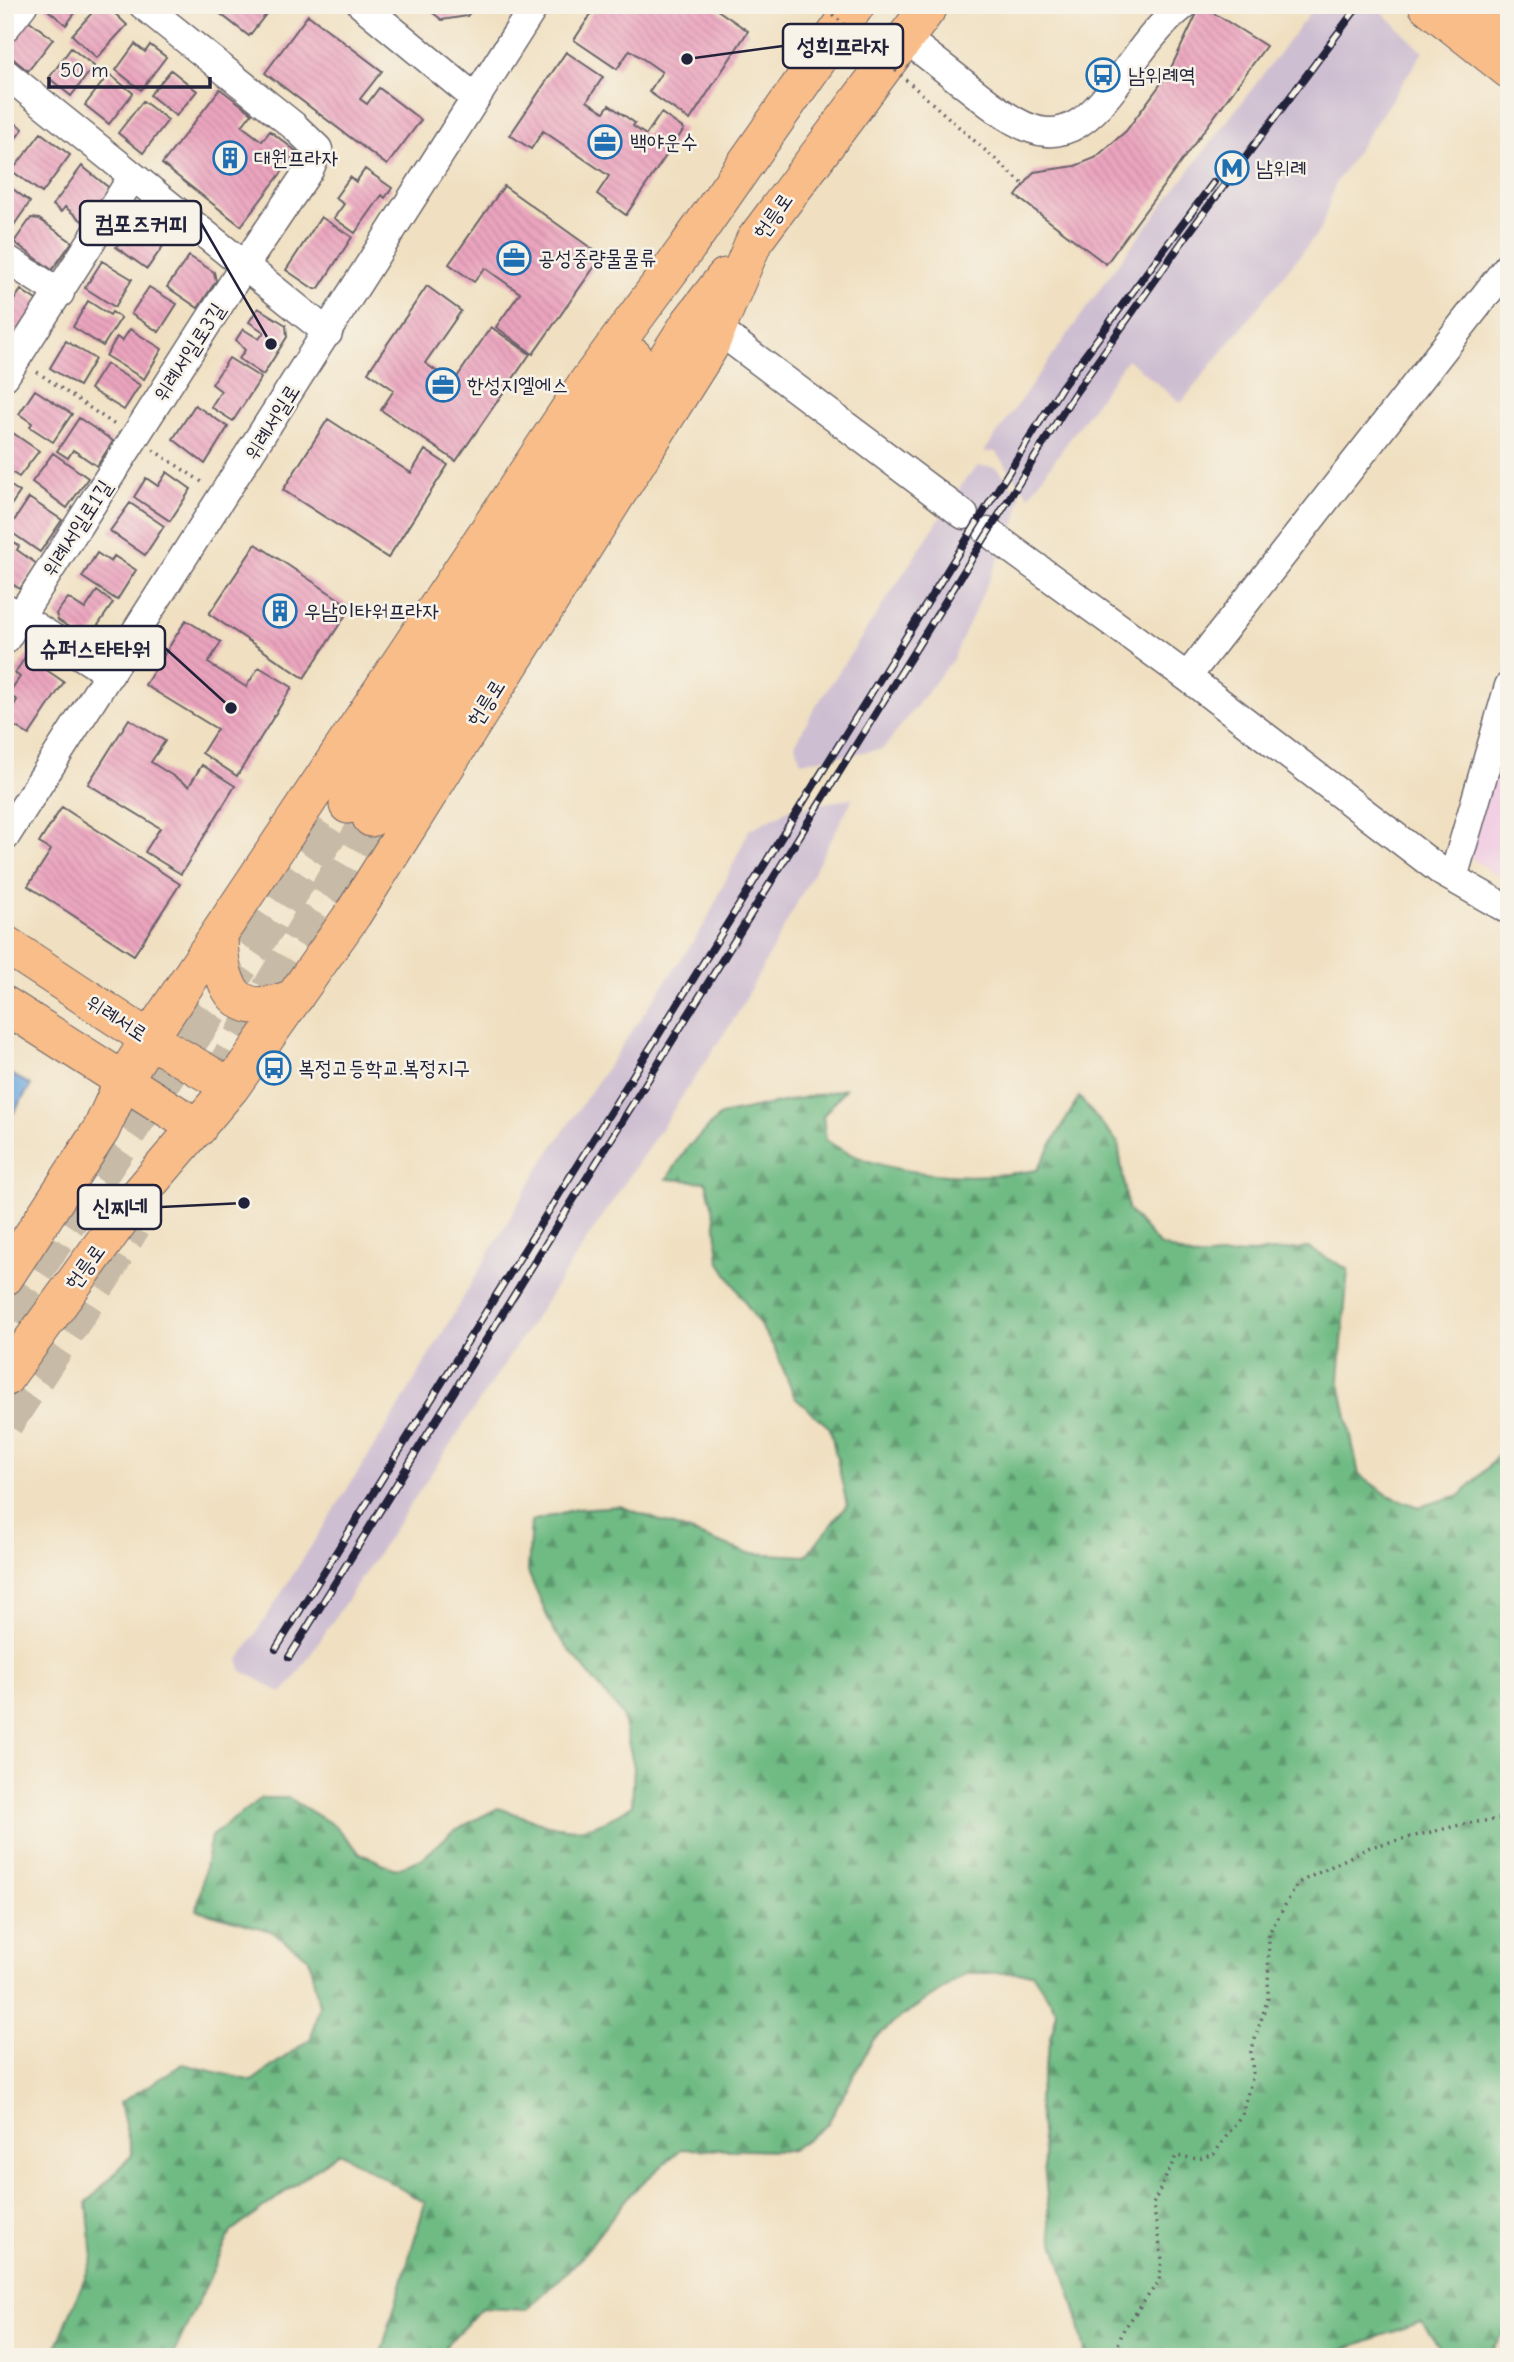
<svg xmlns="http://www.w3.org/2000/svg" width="1514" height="2362" font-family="'Comic Neue','Poor Story',sans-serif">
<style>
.built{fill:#f1d0e3}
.railway{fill:#cebed1}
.forest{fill:url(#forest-firs);stroke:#486e60;stroke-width:2}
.water{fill:#6ea8de;stroke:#48658c;stroke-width:2}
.building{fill:url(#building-back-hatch)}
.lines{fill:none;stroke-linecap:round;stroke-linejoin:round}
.major-tunnel{stroke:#c7baa6;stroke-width:37;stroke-dasharray:37 18;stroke-linecap:butt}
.minor-casing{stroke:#6a646a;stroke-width:31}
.major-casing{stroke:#6a646a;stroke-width:39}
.path{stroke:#6a646a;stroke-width:3.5;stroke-dasharray:2 5;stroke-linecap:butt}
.minor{stroke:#fff;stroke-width:28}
.major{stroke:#f8bd89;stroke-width:37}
.rail-casing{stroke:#22223b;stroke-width:8}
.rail{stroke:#f7f3e8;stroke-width:5;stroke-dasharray:16;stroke-linecap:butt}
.path-bridge{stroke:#6a646a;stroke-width:3.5;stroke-dasharray:2 5;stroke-linecap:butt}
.labels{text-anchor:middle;stroke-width:5;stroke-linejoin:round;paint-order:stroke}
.poi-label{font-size:21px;fill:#22223b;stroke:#f7f3e8;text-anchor:start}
.street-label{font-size:21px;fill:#22223b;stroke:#f7f3e8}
.leader{fill:none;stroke:#22223b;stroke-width:2.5}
.callout-dot{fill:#22223b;stroke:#f7f3e8;stroke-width:2.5}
.callout{fill:#f7f3e8;stroke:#22223b;stroke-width:2.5}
.callout-label{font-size:23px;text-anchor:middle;font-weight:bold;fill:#22223b}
</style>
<defs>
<pattern id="forest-firs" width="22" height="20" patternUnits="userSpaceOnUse" patternTransform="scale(1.75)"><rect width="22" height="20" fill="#6fbb84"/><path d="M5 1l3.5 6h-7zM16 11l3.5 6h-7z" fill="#5b986d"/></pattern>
<pattern id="building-back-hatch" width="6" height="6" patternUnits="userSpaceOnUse" patternTransform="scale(1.75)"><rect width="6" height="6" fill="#eba4be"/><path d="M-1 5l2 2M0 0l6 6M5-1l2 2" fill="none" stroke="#c98da4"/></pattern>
</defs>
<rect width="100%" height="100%" fill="#f7f3e8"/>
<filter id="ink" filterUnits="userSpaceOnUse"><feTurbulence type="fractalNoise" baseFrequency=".0143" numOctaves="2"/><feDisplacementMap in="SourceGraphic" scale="14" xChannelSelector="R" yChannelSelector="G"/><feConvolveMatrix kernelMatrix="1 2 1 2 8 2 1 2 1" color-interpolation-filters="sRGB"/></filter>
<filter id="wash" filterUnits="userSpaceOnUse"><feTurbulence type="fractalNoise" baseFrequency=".00686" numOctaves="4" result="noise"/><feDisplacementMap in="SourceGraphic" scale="28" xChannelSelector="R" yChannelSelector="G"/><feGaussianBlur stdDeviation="1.57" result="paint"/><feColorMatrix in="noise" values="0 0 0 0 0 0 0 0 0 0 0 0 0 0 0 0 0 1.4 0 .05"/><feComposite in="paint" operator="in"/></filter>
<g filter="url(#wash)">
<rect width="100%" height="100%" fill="#f0e0c1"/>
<path class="built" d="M1509,736V884L1464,853Z"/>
<path class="railway" d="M1316,5H1375L1423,52L1335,184L1321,229L1181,403L1127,359L1029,496L996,452H984L1117,265Z
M978,466L996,467L1021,495L1016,521L953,659L883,749L801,762L795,744L813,711L965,480Z
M853,798L738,1013L293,1681L282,1693L241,1670L239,1660L394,1415L544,1160L705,924L749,830L790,809Z"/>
<path class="forest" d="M845,1089L823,1116L826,1140C880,1178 974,1181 1037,1170L1079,1097L1118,1143L1128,1210L1159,1245L1196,1258L1308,1248L1348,1269L1339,1379L1359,1475L1388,1495L1418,1507L1461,1495L1509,1444V2324L1487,2357H1447L1421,2322L1341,2350L1332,2357H1086L1076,2311L1050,2229L1038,2098L1057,2011L1032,1973H967L901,2017L873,2040L827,2125L790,2151L681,2149L629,2195L578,2261L526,2310L481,2308L437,2357H380L425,2203L339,2152L231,2232L172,2357H64L54,2353L93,2258L87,2203L132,2155L120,2103L183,2064L252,2081L311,2038L319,2006L309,1958L271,1931L197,1910L211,1836L262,1798H289L335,1826L360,1853L395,1869L422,1859L453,1831L498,1808C556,1826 577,1845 632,1805L634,1767L622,1715L553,1630L528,1572L531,1521L576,1509L620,1506L747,1553L806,1556L847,1505L830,1428L795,1398L775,1349L719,1261L715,1216L706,1182L667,1179L688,1147L721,1115Z"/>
<path class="water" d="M5,1071L31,1085L5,1126Z"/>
<g id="blocks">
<path class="building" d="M42,5H81L66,25Z
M99,5H106L127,25L97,58L72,35Z
M209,5H273L249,36Z
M423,5H476L467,16L442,20Z
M597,5H710L748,31L690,120L649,92L662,72L630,50L617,69L574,40Z
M1201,5L1266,46L1106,264L1016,196L1034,172L1075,166L1095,158L1126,131L1168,74Z
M308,15L382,71L360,99L367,104L379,88L421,120L387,165L265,73Z
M27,19L53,39L28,71L11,57V40Z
M135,44L145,52L150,45L166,57L141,90L116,70Z
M71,48L94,66L71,96L49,78Z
M566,52L603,77L587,101L604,112L609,105L635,123L633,126L646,135L661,113L684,129L626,215L597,194L609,176L543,131L531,149L510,135Z
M171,70L197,91L176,116L150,95Z
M109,74L133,93L109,124L85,105Z
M220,89L252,113L242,126L262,141L270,131L297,152L241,226L162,164Z
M143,101L168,120L143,153L118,133Z
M5,115L23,129L5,152Z
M41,133L70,155L42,193L12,171Z
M82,166L108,187L107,197L86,224L65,207L61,212L53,205Z
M365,169L392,188L385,198L382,195L355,233L334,218L344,204L335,198L350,177L356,182Z
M5,183L30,202L7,235L5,234Z
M504,186L602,256L533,354L496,327L520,293L485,268L474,282L449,264Z
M321,217L352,237L319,288L314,289L286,270Z
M31,218L39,219L72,242L52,270L14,242Z
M142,221L168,239L147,269L116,247L134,222Z
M189,256L214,272L216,281L198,308L167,287Z
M102,261L132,279L115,307L85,288Z
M427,286L461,311L425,363L453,383L491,327L530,354L456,461L381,410L394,390L368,372Z
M149,287L177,304L159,332L131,314Z
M21,290L39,302L18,343L5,335V298L12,303Z
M88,301L110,315L112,312L121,318L103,346L73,327Z
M258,308L286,325L287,337L263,375L239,359L245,350L236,340L243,329L259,339L264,332L249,322Z
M130,329L162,349L144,379L106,356L117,337L122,341Z
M66,341L95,359L79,386L50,368Z
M229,358L261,378L233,421L211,407L221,391L212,384Z
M106,364L140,385L124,410L90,389Z
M35,390L72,414L53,442L30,427L32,423L19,414Z
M195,405L228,427L205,464L173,439Z
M79,418L113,441L97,466L73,450L68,458L57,451Z
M328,419L411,473L425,450L448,465L388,558L283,490Z
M10,431L39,451L19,477L5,468V438Z
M53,453L88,478L67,508L32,482Z
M167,472L191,489L170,521L134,497L146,478L158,486Z
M5,482L20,492L5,514Z
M29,498L62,520L40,552L8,530Z
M130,503L164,526L145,555L110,531Z
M5,537L19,546L17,550L37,564L20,589L5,579Z
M256,544L351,607L304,678L209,614Z
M97,553L111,562L114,556L136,570L117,600L82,577Z
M97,591L113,603L90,637H84L58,620L56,614L68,598L85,609Z
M186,620L221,642L208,663L246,687L259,667L292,687L237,776L202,753L217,729L145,685Z
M26,656L64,682L29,735L5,720L17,700L8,694L20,677L15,673Z
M129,719L165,741L151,762L189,786L202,765L235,786L181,874L145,852L160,828L88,784Z
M62,807L180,884L134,955L28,886L51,850L39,843Z"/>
</g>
</g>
<g filter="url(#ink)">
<use href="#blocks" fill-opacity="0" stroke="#6a646a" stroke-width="2"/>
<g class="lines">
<path class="major-tunnel" d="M214,1086L371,818
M5,1315L348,805
M5,1423L102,1277L132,1226"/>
<defs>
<path id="minor" d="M362,5L475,98
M5,28L23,5
M906,39C930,57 954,76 978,95C1031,137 1064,153 1111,91C1134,61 1154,28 1184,5
M5,73L328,333
M5,258L60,293
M717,329L964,515
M5,376L133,176
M988,532L1187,677L1442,872L1509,910
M6,608L110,674
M5,640L244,266L309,170L318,149L294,126L143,5
M1187,677L1509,265
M5,837L535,5
M1453,878L1509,686"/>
<path id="major" d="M1427,5L1509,70
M1473,5L1509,32
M348,805L634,357
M371,818L690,322L725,277
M219,935C220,989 235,1022 295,997
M5,944L149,1039L231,1087
M5,1005L198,1128
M5,1277L101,1130L123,1081L149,1039L584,387L688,246L856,5
M5,1378L133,1202L231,1087L353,914L709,348L754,241L930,5"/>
</defs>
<use href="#minor" class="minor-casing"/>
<use href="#major" class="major-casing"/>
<path class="path" d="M37,372L115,425
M153,450L202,482
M1113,2357L1124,2329L1159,2281L1162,2259L1153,2204L1176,2156L1199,2159L1214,2154L1242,2114L1253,2075L1251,2052L1268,1998L1269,1933L1298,1883L1370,1847L1468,1823L1509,1818"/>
<use href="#minor" class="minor"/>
<use href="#major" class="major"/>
<defs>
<path id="rail" d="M276,1649L1061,388L1214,182
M289,1657L1073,396L1182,242L1359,5"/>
</defs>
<use href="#rail" class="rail-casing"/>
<use href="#rail" class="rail"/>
<path class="path-bridge" d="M822,5L1024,185"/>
</g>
</g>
<defs>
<symbol id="bus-ring" viewBox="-11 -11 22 22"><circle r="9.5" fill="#f7f3e8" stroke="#1f6fb2" stroke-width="1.5"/><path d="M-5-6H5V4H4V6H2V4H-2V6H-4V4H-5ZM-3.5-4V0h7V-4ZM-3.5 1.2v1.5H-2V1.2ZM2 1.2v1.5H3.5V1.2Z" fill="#1f6fb2"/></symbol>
<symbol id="office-ring" viewBox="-11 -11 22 22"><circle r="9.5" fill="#f7f3e8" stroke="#1f6fb2" stroke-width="1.5"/><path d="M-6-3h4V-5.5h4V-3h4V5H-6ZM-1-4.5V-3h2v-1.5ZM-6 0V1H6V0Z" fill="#1f6fb2"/></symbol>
<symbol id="building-ring" viewBox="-11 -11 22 22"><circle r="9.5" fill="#f7f3e8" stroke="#1f6fb2" stroke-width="1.5"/><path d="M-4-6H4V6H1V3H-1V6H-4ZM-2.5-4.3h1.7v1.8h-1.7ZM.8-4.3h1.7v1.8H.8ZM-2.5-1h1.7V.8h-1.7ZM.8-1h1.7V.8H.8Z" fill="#1f6fb2"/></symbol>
<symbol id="metro-ring" viewBox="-11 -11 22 22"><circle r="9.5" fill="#f7f3e8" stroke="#1f6fb2" stroke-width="1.5"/><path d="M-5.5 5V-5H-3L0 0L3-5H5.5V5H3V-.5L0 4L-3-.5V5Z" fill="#1f6fb2"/></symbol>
</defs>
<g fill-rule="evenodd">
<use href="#bus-ring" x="1084" y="56" width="38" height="38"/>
<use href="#office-ring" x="586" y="123" width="38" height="38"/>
<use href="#building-ring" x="211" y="139" width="38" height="38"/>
<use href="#metro-ring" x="1213" y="149" width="38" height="38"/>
<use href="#office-ring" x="495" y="239" width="38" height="38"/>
<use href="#office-ring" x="424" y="366" width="38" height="38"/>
<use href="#building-ring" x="261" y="592" width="38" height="38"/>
<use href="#bus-ring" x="255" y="1049" width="38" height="38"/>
</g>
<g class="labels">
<g class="poi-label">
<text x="1128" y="82">남위례역</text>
<text x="630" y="149">백야운수</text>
<text x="254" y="165">대원프라자</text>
<text x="1256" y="175">남위례</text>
<text x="538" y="265">공성중량물물류</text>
<text x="467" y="392">한성지엘에스</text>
<text x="304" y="618">우남이타워프라자</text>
<text x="298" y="1075">복정고등학교.복정지구</text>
</g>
<g class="street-label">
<text transform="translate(773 216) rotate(-55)" y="7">헌릉로</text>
<text transform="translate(189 352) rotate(-57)" y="7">위례서일로3길</text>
<text transform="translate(272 422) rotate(-58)" y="7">위례서일로</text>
<text transform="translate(77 528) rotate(-57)" y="7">위례서일로1길</text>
<text transform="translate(486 703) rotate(-58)" y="7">헌릉로</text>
<text transform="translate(117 1018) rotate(33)" y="7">위례서로</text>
<text transform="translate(85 1267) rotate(-54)" y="7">헌릉로</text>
</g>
</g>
<path class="leader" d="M687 59L783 46M271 344L201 223M231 708L165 648M244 1203L161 1207"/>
<g class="callout-dot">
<circle cx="687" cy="59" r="7"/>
<circle cx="271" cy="344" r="7"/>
<circle cx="231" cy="708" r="7"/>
<circle cx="244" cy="1203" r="7"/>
</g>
<g class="callout">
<rect x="783" y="24" width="120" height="44" rx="7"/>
<rect x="80" y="201" width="121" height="44" rx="7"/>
<rect x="26" y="626" width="139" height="44" rx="7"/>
<rect x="78" y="1185" width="83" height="44" rx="7"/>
</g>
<g class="callout-label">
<text x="843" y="54">성희프라자</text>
<text x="141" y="231">컴포즈커피</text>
<text x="95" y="657">슈퍼스타타워</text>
<text x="120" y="1215">신찌네</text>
</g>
<rect width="1514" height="2362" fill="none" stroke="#f7f3e8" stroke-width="28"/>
<path d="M49 77v10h161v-10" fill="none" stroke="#22223b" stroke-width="3.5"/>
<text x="60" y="77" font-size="21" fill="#22223b" stroke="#f7f3e8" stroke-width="5" paint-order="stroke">50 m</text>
</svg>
